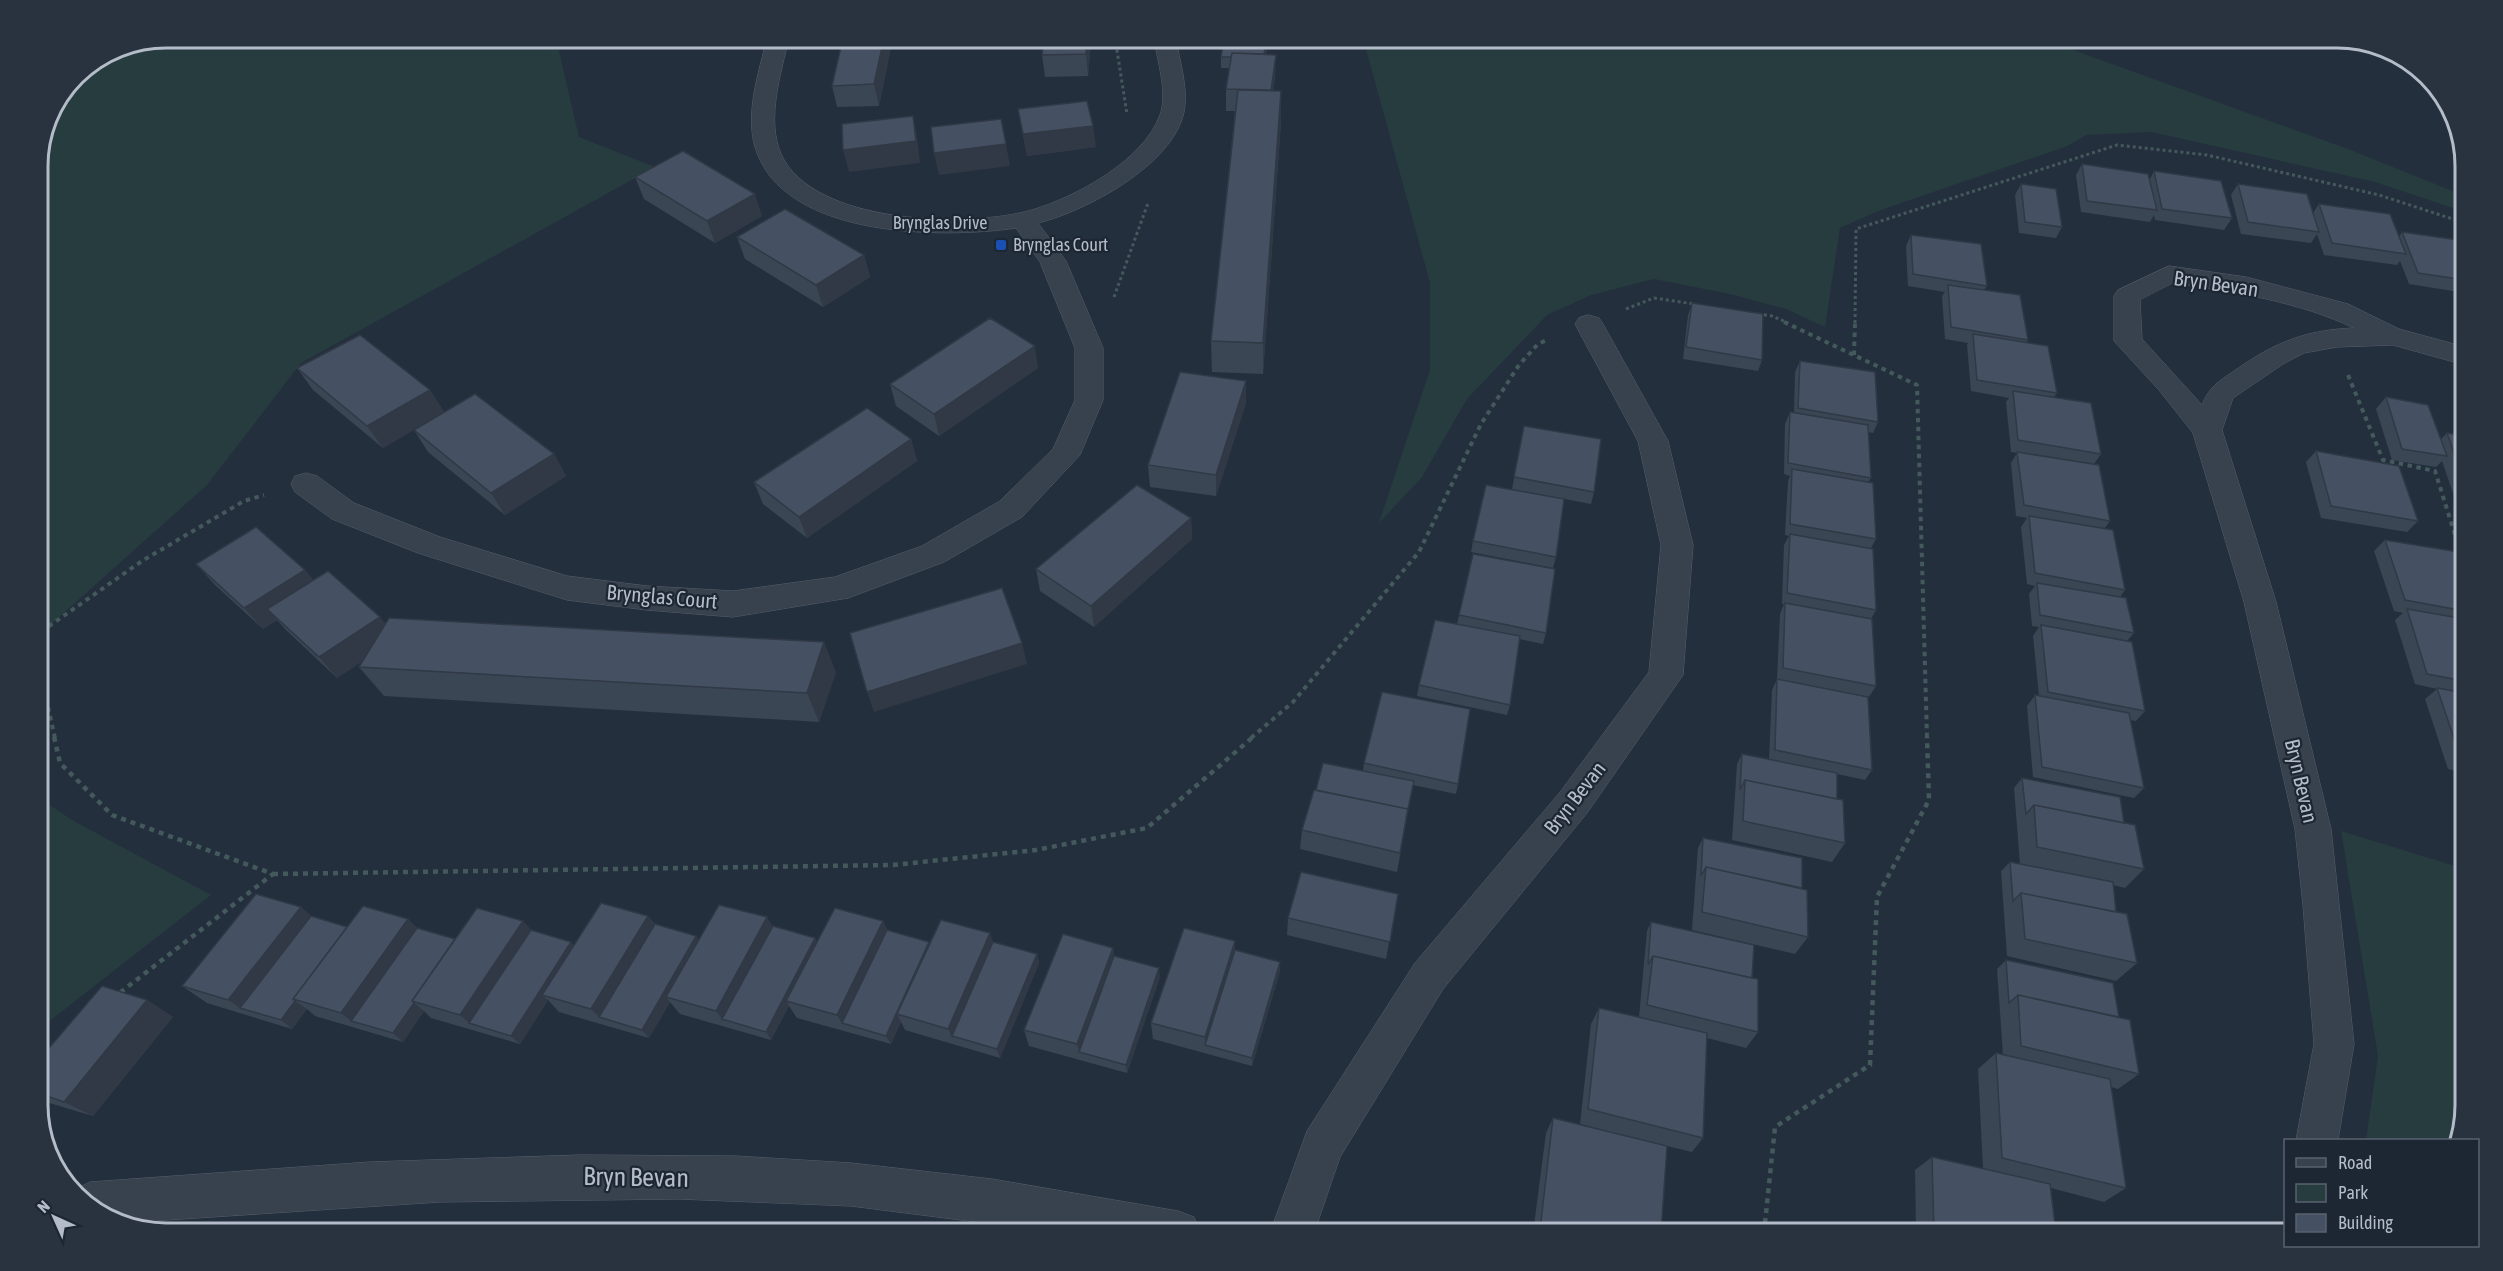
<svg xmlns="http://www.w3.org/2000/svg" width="2503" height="1271" font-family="'Asap Condensed',sans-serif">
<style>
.green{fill:#263c3f}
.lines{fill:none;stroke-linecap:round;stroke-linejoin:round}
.street-casing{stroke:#565f6c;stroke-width:1}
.path-far2{stroke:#44595c;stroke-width:3;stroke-dasharray:3 3;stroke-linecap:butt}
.path-far1{stroke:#44595c;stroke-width:4;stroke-dasharray:4.5 4.5;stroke-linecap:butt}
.path{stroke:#44595c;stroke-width:4.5;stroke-dasharray:5 5;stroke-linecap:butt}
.street{fill:#38414e;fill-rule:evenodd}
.wall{fill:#3b4654}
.shaded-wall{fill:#303945}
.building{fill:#455162;stroke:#303945;stroke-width:1.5}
.transit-dot{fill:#1a4fb4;stroke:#1d2633;stroke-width:2}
.labels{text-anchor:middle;stroke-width:4.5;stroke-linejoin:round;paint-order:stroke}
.far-street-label{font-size:18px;fill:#b4bcc9;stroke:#1d2633}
.far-poi-label{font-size:18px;fill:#b4bcc9;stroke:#1d2633;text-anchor:start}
.street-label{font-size:21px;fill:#b4bcc9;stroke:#1d2633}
.near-street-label{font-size:26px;fill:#b4bcc9;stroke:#1d2633}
.rim{fill:none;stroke:#b4bcc9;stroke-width:3}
</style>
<rect width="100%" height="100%" fill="#242f3e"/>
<path class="green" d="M166,38H556L579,137L655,167L301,363L207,485L38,636V157L47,116L75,75L117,47Z
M1363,38H2040L2348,149L2465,196V212L2375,182L2151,132L2087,135L2065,147L1878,211L1840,228L1825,327L1786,309L1730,294L1654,279L1591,295L1547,315L1467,399L1422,477L1379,523L1430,370V283Z
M38,797L72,820L211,895L38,1030Z
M2341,831L2465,869V1105L2457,1140H2366L2378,1056Z"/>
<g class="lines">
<defs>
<path id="street" d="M767,38H789C781,73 766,119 781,154C813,225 969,228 1032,210C1076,197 1144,160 1160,115C1168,93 1157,60 1154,38H1176C1179,60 1189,89 1184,112C1173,165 1086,211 1038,223L1066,261L1103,348V400L1080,455L1022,517L944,562L848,598L733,617L647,610L567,600L418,553L332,519L295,492L291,484L295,476L306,473L317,476L354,503L440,537L567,576L647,586L733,591L835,577L922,546L1000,501L1053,449L1075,400V348L1040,262L1016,228C941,239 782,238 755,147C745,112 759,72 767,38Z
M2169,266L2246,277L2348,304L2399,329L2465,347V365L2393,345L2337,347L2304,353L2283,364L2233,398L2222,430L2276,602L2331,829L2354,1044L2338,1140H2296L2314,1044L2303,905L2295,829L2244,602L2193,433L2159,390L2114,341V296L2118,290ZM2173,283C2235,292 2297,301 2354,328C2306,330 2276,342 2237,369C2221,380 2209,386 2202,405L2142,339L2140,300Z
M1589,315L1599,318L1603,324L1668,441L1693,545L1683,675L1587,813L1443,989L1340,1157L1314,1233H1270L1307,1131L1415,963L1561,791L1649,672L1661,545L1638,441L1575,324L1579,318Z
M580,1155L736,1156L851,1163L992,1179L1178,1211L1194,1217L1200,1233H1063L851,1206L679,1199L440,1202L121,1223L109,1220L74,1190L90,1182L370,1162Z"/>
</defs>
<use href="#street" class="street-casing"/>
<path class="path-far2" d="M1115,38L1127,114
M1114,297L1148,203
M1626,309L1654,298L1694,304
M1758,314L1772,316L1788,323
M1855,323L1856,229L2117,145L2207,155L2379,195L2465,223"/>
<path class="path-far1" d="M1784,322L1917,385L1927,738
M1854,355L1855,322
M2348,375L2383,460L2435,471L2462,557L2465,558
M55,738L40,672L42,631L142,561L244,501L264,495
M1251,738L1293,702L1419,552L1481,424L1519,365L1538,344L1549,339"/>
<path class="path" d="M54,737L60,763L112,815L273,874L117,995
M273,874L893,865L1036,850L1147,828L1253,737
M38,1056L54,1043
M1764,1233L1775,1127L1870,1065L1877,897L1929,800L1927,737"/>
<use href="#street" class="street"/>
</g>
<path class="wall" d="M843,38H893L879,106L837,107L832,86Z
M1224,38H1268L1266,55L1275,77L1273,91L1281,122L1263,374L1212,372L1211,341L1235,111H1226V89L1229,68H1221V57Z
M2347,40L2394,51L2414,68L2344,43Z
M1091,43L1088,76L1045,77L1042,55Z
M1018,109L1096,147L1027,156Z
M2082,164L2150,179L2154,171L2232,218L2224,230L2155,220L2154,215L2150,222L2081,212L2076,175Z
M635,177L762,216L715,243L644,199Z
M2021,184L2062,227L2056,238L2019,233L2015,195Z
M2238,184L2313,213L2319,204L2399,237L2402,232L2465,241V293L2409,284L2400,261L2397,265L2324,255L2317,234L2311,243L2241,234L2231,195Z
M1911,235L1987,286L1984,290L2028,340L2027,342L2057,393L2054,397L2101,454L2094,464L2110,521L2105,528L2125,590L2120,597L2134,633L2127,641L2145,711L2136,721L2130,720L2144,788L2134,798L2033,777L2027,706L2035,695L2039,696L2033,636L2039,627L2032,626L2029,594L2035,586L2027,584L2021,527L2027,518L2016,516L2011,463L2017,453L2011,452L2006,402L2009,398L1971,391L1967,345L1968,343L1945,339L1942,296L1945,292L1908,286L1906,246Z
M737,237L864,255L870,277L823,307L745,259Z
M1692,303L1762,360L1758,371L1683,359L1688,315Z
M1800,361L1878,422L1873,433L1868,432L1871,478L1868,482L1876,539L1871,548L1876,610L1871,619L1876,686L1869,697L1777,679L1780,614L1784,604H1782L1784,545L1789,536L1785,535L1788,481L1790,476L1784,474L1785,424L1790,412L1794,413L1795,372Z
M297,368L430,390L444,412L383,448L313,390Z
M1038,368L939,436L896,406L890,384Z
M1246,381V403L1216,496L1150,487L1148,465Z
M2386,397L2441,439L2447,433L2465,436V500L2455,499L2442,461L2436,467L2392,460L2376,409Z
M1524,426L1594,492L1591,504L1512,489Z
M414,430L554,454L566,476L505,515L428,452Z
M911,439L917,461L807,538L763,504L754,482Z
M2316,451L2418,521L2407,532L2321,518L2306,462Z
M1191,518L1192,539L1094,627L1040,591L1036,569Z
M2385,540L2465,553V806L2457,779L2465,773L2448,769L2425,699L2437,689L2415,684L2395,620L2403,613L2394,611L2374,551Z
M1473,541L1556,557L1553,568L1471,552Z
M1473,554L1546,633L1543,644L1519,639L1510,705L1507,715L1417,696L1419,685L1457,624Z
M196,564L305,570L313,580L385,623L836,672L819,722L384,696L359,667L364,660L337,678L286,630L277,620L263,629L215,585Z
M1777,679L1872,770L1865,780L1837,774V799L1845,843L1832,862L1732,840L1737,764L1742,754L1769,759L1772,690Z
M1364,763L1458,784L1456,794L1413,785L1397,872L1300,849L1302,830L1316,790L1363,771Z
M2022,778L2124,823L2144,869L2125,888L2113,885L2116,912L2137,963L2116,981L2007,956L2001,871L2010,862L2020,864L2014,788Z
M1703,838L1802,888L1808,937L1795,954L1692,930L1698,848Z
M1398,894L1386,959L1287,935L1288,918Z
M301,907L311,916L347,927L408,919L417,928L455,939L523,921L531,930L574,945L648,916L655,924L696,936L699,940L773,926L817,942L883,921L887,930L930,943L993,942L1037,954L1039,963L1000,1058L905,1030L901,1022L891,1044L797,1018L789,1006L771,1040L680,1014L670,1002L649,1038L559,1012L548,1000L520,1044L431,1018L424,1011L403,1042L315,1016L307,1009L292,1029L207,1003L182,986Z
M1651,922L1752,978L1758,1032L1746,1048L1707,1038L1703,1138L1692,1152L1667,1146L1661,1233H1533L1546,1133L1553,1118L1642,1140L1580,1124L1591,1024L1599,1008L1639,1017L1647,931Z
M1113,948L1114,956L1160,977L1127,1073L1029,1046L1024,1030Z
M1235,950L1280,971L1252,1066L1153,1039L1151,1023Z
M2006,960L2119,1017L2139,1074L2118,1089L2111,1087L2126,1188L2104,1202L2051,1188L2056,1233H1916L1915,1170L1932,1157L1983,1169L1978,1069L1996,1053L2003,1055L1997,969Z
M147,1000L173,1017L93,1116L46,1102L38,1098V1061Z"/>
<path class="shaded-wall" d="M884,38H893L879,106L874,84Z
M1087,38H1090L1091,43L1088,76L1086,54Z
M1267,38H1268L1264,70V59Z
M1276,55L1275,77L1270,112L1271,91Z
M1281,91V122L1263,374V343Z
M913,116L917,137L920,163L849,172L843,150Z
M1093,126L1096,147L1027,156L1023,134Z
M1006,144L1010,166L939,175L934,153Z
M755,194L762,216L715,243L707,221Z
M864,255L870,277L823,307L816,285Z
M1035,346L1038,368L939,436L934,414Z
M1246,381V403L1216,496V475Z
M430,390L444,412L383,448L367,426Z
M911,439L917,461L807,538L799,517Z
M554,454L566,476L505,515L491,493Z
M1191,518L1192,539L1094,627L1091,606Z
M305,570L322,591L267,609L277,620L263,629L244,608Z
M380,617L397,638L337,678L319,657Z
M824,642L836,672L819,722L807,693Z
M1022,643L1027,664L874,712L867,692Z
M301,907L322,925L240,1008L252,1016L228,1000Z
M648,916L662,933L599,1017L607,1025L591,1009Z
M767,917L778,935L722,1019L716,1011Z
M408,919L427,937L351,1021L341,1013Z
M523,921L539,939L469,1023L460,1015Z
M883,921L891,939L842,1023L837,1015Z
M990,933L996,951L952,1036L956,1045L948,1029Z
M696,936L703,945L666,997L670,1002L649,1038L642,1030Z
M815,938L820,947L786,1001L789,1006L771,1040L766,1032Z
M1235,941V959L1205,1045V1037Z
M571,942L579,951L542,995L548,1000L520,1044L511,1036Z
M929,942L933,951L897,1014L901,1022L891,1044L886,1036Z
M1113,948L1116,965L1079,1052L1077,1044Z
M1037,954L1039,963L1000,1058L997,1049Z
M1280,962V971L1252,1066V1058Z
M1159,968L1160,977L1127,1073L1126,1065Z
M147,1000L173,1017L93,1116L64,1102Z
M295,1001L307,1009L292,1029L281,1020Z
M414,1003L424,1011L403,1042L393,1033Z"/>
<path class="building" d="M843,38H884L874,84L832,86Z
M1044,38H1087L1086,54L1042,55Z
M1224,38H1267L1264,54L1232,53L1231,57H1221Z
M1232,53L1276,55L1271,90L1226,89Z
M1238,90L1281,91L1263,343L1211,341Z
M1087,101L1093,126L1023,134L1018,109Z
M913,116L916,141L843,150L842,124Z
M1001,119L1006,144L934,153L931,127Z
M683,151L755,194L707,221L635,177Z
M2082,164L2148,174L2157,210L2087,201Z
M2154,171L2221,181L2232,218L2162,209Z
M2021,184L2056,189L2062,227L2025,222Z
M2238,184L2307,194L2319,232L2248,222Z
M2319,204L2390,214L2406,254L2332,243Z
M785,209L864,255L816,285L737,237Z
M2402,232L2465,241V280L2418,273Z
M1911,235L1981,244L1987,286L1913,274Z
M1948,285L2020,295L2028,340L1951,327Z
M1692,303L1763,314L1762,360L1686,347Z
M990,318L1035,346L934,414L890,384Z
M1973,334L2048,346L2057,393L1977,380Z
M360,335L430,390L367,426L297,368Z
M1800,361L1875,372L1878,422L1798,408Z
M1180,372L1246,381L1216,475L1148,465Z
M2013,391L2091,403L2101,454L2018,440Z
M475,394L554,454L491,493L414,430Z
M2386,397L2428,405L2447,456L2402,449Z
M867,408L911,439L799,517L754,482Z
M1790,412L1868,425L1871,478L1788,463Z
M1524,426L1601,439L1594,492L1514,477Z
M2447,433L2465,436V485Z
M2316,451L2399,466L2418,521L2331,506Z
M2017,452L2099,465L2110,521L2024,505Z
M1792,469L1873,483L1876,539L1790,524Z
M1137,485L1191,518L1091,606L1036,569Z
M1486,485L1564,499L1556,557L1473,541Z
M2029,516L2113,530L2125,590L2035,573Z
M256,527L305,570L244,608L196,564Z
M1790,534L1873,549L1876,610L1787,593Z
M2385,540L2465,553V611L2405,600Z
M1473,554L1555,569L1546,633L1459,615Z
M328,571L380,617L319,657L267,609Z
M2037,583L2126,598L2134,633L2040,615Z
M1002,588L1022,643L867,692L850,633Z
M1785,603L1872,619L1876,686L1783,668Z
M2407,609L2465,619V681L2427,674Z
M389,618L824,642L807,693L359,667Z
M1435,620L1520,636L1510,705L1419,685Z
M2041,625L2132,642L2145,711L2048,692Z
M1777,679L1868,697L1872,770L1775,750Z
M2437,688L2465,693V760L2461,759Z
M1382,692L1470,709L1458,784L1364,763Z
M2035,695L2129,713L2144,788L2042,767Z
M1742,754L1837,773V799L1745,780L1740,790Z
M1323,763L1414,781L1406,818L1408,809L1316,790Z
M2022,778L2120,797L2124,823L2034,805L2026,814Z
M1745,780L1843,800L1845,843L1743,821Z
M1314,790L1408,809L1400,853L1302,830Z
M2034,805L2135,825L2144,869L2037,847Z
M1703,838L1802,858V888L1706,867L1701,876Z
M2010,862L2113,882L2116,912L2021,893L2013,901Z
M1706,867L1807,890L1808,937L1702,912Z
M1301,872L1398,894L1390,942L1288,918Z
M2021,893L2127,914L2137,963L2025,939Z
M256,894L301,907L228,1000L182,986Z
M601,903L648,916L591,1009L542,995Z
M719,905L767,917L716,1011L666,997Z
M363,906L408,919L341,1013L293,999Z
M477,908L523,921L460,1015L412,1001Z
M835,908L883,921L837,1015L786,1001Z
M311,916L347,927L293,999L295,1001L281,1020L240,1008Z
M941,920L990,933L948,1029L897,1014Z
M1651,922L1754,945L1752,978L1653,956L1648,965Z
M655,924L696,936L642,1030L599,1017Z
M773,926L815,938L766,1032L722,1019Z
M417,928L455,939L412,1001L414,1003L393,1033L351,1021Z
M1184,928L1235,941L1205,1037L1151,1023Z
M531,930L571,942L511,1036L469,1023Z
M887,930L929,942L886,1036L842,1023Z
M1063,934L1113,948L1077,1044L1024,1030Z
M993,942L1037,954L997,1049L952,1036Z
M1235,950L1280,962L1252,1058L1205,1045Z
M1114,956L1159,968L1126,1065L1079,1052Z
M1653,956L1758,979V1032L1647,1005Z
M2006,960L2113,983L2119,1017L2018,995L2009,1003Z
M102,986L147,1000L64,1102L38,1093V1061Z
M2018,995L2130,1020L2139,1074L2021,1046Z
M1599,1008L1707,1033L1703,1138L1588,1109Z
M1996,1053L2110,1079L2126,1188L2002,1158Z
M1553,1118L1667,1146L1661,1233H1555L1540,1230Z
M1932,1157L2050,1184L2056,1233H1934Z"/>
<rect class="transit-dot" x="995" y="239" width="12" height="12" rx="3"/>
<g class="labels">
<g class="far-street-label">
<text x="940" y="229">Brynglas Drive</text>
</g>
<g class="far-poi-label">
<text x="1013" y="251">Brynglas Court</text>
</g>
<g class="street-label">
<text transform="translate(2216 284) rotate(8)" y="7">Bryn Bevan</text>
<text transform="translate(662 597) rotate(5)" y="7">Brynglas Court</text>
<text transform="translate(2301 781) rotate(77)" y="7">Bryn Bevan</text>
<text transform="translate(1575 798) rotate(-52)" y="7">Bryn Bevan</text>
</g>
<g class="near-street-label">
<text transform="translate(636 1177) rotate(1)" y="9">Bryn Bevan</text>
</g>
</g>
<path d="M0 0H2503V1271H0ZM166 48H2337A118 118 0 0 1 2455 166V1105A118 118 0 0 1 2337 1223H166A118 118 0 0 1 48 1105V166A118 118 0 0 1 166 48Z" fill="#29323f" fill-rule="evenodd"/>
<path class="rim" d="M166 48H2337A118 118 0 0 1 2455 166V1105A118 118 0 0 1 2337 1223H166A118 118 0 0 1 48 1105V166A118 118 0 0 1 166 48Z"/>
<rect x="2284" y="1139" width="195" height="108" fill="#1d2633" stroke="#59626f" stroke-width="1.5"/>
<rect x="2296" y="1158" width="30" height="9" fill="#38414e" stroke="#59626f" stroke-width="1.5"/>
<text x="2338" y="1169" font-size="18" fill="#b4bcc9">Road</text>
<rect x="2296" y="1184" width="30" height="18" fill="#263c3f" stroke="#59626f" stroke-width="1.5"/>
<text x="2338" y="1199" font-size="18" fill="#b4bcc9">Park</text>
<rect x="2296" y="1214" width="30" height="18" fill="#455162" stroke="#59626f" stroke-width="1.5"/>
<text x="2338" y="1229" font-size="18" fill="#b4bcc9">Building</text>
<g transform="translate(54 1217) rotate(315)" stroke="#1d2633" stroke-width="4.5" paint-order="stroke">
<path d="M0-4.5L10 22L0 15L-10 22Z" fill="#b4bcc9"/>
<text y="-9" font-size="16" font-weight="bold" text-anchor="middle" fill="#b4bcc9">N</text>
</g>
</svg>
